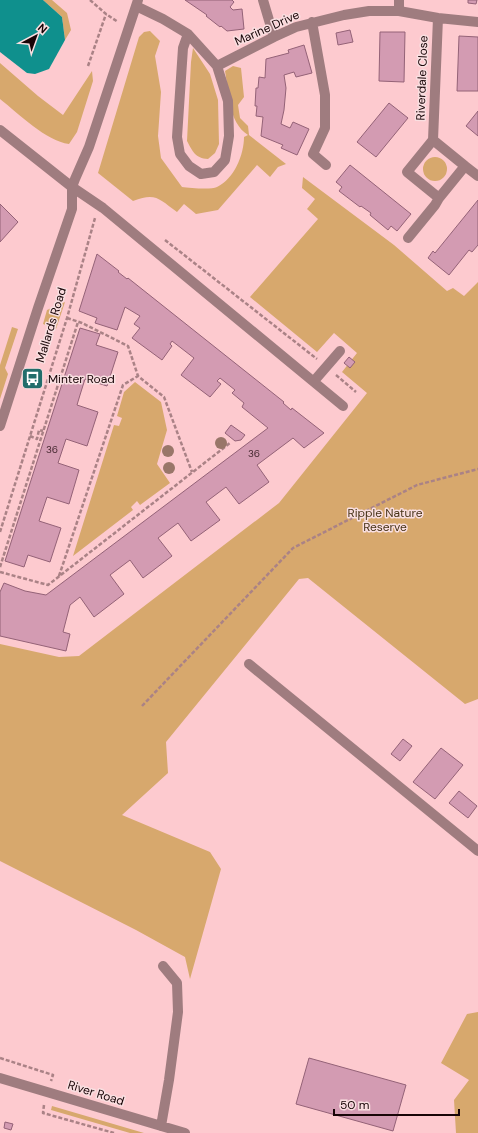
<svg xmlns="http://www.w3.org/2000/svg" width="478" height="1133" font-family="'DM Sans',sans-serif">
<style>
.green{fill:#d7a86d}
.water{fill:#0f908d}
.building{fill:#d39bb2;stroke:#946277}
.lines{fill:none;stroke-linecap:round;stroke-linejoin:round}
.path{stroke:#aa8286;stroke-width:2.5;stroke-dasharray:4 2;stroke-linecap:butt}
.minor{stroke:#9f7c7f;stroke-width:10}
.tree{fill:#997669}
.labels{text-anchor:middle;stroke-width:3;stroke-linejoin:round;paint-order:stroke}
.number-label{font-size:10px;fill:#472a32}
.street-label{font-size:12px;fill:#180507;stroke:#f9dfe1}
.poi-label{font-size:12px;fill:#180507;stroke:#f9dfe1;text-anchor:start}
.park-label{font-size:12px;fill:#473216;stroke:#f9dfe1}
</style>
<rect width="100%" height="100%" fill="#fdcacf"/>
<path class="green" d="M43,0H52L67,13L71,30L65,40L62,17Z
M150,31L160,41L155,56L161,92L158,136L161,158L182,187C190,188 211,190 217,187C234,179 244,155 244,137L248,135C228,122 229,92 225,71L233,66L241,68L244,97L238,105L240,118L248,126L249,135L286,164L278,167L270,177L257,165L218,210L196,214L184,204L177,212C159,199 156,192 133,201L98,173L139,37L144,32Z
M193,48L210,74L218,100L219,144L215,153L208,159C195,158 193,152 187,141L191,62Z
M0,63L38,96L63,115L92,71L93,81L77,132L69,144C46,141 19,114 0,99Z
M423 169a12 12 0 1 1 24 0a12 12 0 1 1-24 0Z
M303,177L394,245L447,291L453,288L464,296L478,282V699L465,704L308,578L299,579L166,742L168,773L122,815L210,852L221,869L190,979L185,957L136,930L0,861V644L59,657L79,656L279,503L367,393L342,372L357,353L334,333L317,352L250,297L318,219L307,209L315,199L302,188Z
M65,302L56,329L43,324L47,310Z
M12,327L18,329L5,368L8,374L0,399V365Z
M135,382L161,402L167,430L157,464L170,483L140,505L137,501L131,507L133,510L73,556L114,425L119,426L122,418L117,416L124,392Z
M478,1012V1133H456L454,1100L469,1080L441,1063L467,1014Z
M52,1106L144,1133H130L51,1110Z"/>
<path class="water" d="M0,0H43L62,17L65,40L49,69L35,74L27,73L0,52Z"/>
<path class="building" d="M185,0H232L234,2L230,7L233,10L242,9L244,29L227,31L221,26L220,27L206,16L207,15Z
M468,0H477L476,4L468,3Z
M350,30L353,42L338,45L336,33Z
M380,32H405L404,82L379,81Z
M459,36L478,37V91H457Z
M304,45L312,73L296,77L294,72L284,75L286,88L284,110L281,124L290,128L293,122L309,129L297,155L281,148L283,145L261,136L263,117L256,116L257,106H255L256,88H258L259,77L265,78L266,59L289,53L288,50Z
M389,103L408,118L376,157L357,142Z
M478,111V136L466,126Z
M350,165L411,214L397,231L391,226L388,230L370,215L371,213L361,206L360,207L339,191L342,187L336,182Z
M478,200V245L472,252L469,250L449,275L428,258L433,251L435,253Z
M0,204L18,222L0,242Z
M97,254L119,271L118,272L127,279L128,278L284,402L283,403L291,410L292,408L324,433L304,448L293,438L257,465L269,482L239,504L226,487L206,502L220,520L191,541L178,523L158,538L172,556L143,578L130,560L110,575L124,594L94,617L80,597L70,605L63,632L70,634L66,651L0,636V592L4,583L25,591L46,595L268,428L242,407L244,403L232,393L235,390L220,378L217,381L221,384L210,397L181,375L194,358L172,341L170,344L172,346L162,360L132,338L140,328L134,324L140,316L125,307L117,330L95,323L97,318L79,311Z
M80,328L100,334L96,345L118,352L107,386L85,379L80,395L77,405L98,412L87,446L66,439L58,463L79,470L69,504L47,497L39,521L61,528L50,562L28,555L24,567L5,561Z
M349,357L355,362L350,368L344,363Z
M231,425L245,435L241,440L235,441L225,433Z
M403,739L412,746L400,761L391,754Z
M441,748L463,765L435,799L413,782Z
M459,791L477,806L468,818L449,803Z
M309,1058L406,1085L393,1131L296,1104Z
M5,1122L13,1124L11,1130L4,1128Z"/>
<g class="lines">
<path class="path" d="M90,0L106,14L118,22
M88,66L106,14
M165,240L317,359
M67,318L82,323L128,346L138,376
M336,375L356,392
M30,436L37,439L39,430L43,431
M0,532L67,318L95,218
M0,567L78,322
M0,572L48,585L230,443
M59,576L123,385L138,376L164,397L192,472
M142,706L293,548L417,485L478,469
M0,1058L53,1075L51,1081
M44,1105L43,1113L114,1133"/>
<path class="minor" d="M263,0L274,37
M136,6L163,19L188,34L217,66L228,101L229,136L225,160L214,172L201,174L189,166L180,154L177,137L183,48L188,34
M399,11V0
M312,22L325,95V128L313,154L326,165
M217,66L274,37L296,27L344,15L369,11H399L438,18L478,22
M0,130L72,187L103,208L343,406
M433,140L407,172L439,198L465,166L433,140L438,18
M465,166L478,176
M408,238L435,205L439,198
M314,381L340,351
M0,426L38,308L72,209V187L75,179L89,147L138,0
M249,664L478,851
M0,1078L185,1133
M161,1126L169,1080L178,1012L177,983L163,966"/>
</g>
<g class="tree">
<circle cx="221" cy="443" r="6"/>
<circle cx="168" cy="451" r="6"/>
<circle cx="169" cy="468" r="6"/>
</g>
<defs>
<symbol id="bus-square" viewBox="-11 -11 22 22"><rect x="-9" y="-9" width="18" height="18" rx="4" fill="#226d6b" stroke="#f9dfe1"/><path d="M-5-6H5V4H4V6H2V4H-2V6H-4V4H-5ZM-3.5-4V0h7V-4ZM-3.5 1.2v1.5H-2V1.2ZM2 1.2v1.5H3.5V1.2Z" fill="#fff"/></symbol>
</defs>
<g fill-rule="evenodd">
<use href="#bus-square" x="20" y="366" width="25" height="25"/>
</g>
<g class="labels">
<g class="number-label">
<text x="52" y="453">36</text>
<text x="254" y="457">36</text>
</g>
<g class="street-label">
<text transform="translate(267 28) rotate(-24)" y="4">Marine Drive</text>
<text transform="translate(422 78) rotate(-88)" y="4">Riverdale Close</text>
<text transform="translate(51 325) rotate(-73)" y="4">Mallards Road</text>
<text transform="translate(96 1093) rotate(17)" y="4">River Road</text>
</g>
<g class="poi-label">
<text x="48" y="383">Minter Road</text>
</g>
<g class="park-label">
<text x="385" y="517">Ripple Nature<tspan x="385" dy="14">Reserve</tspan></text>
</g>
</g>
<g transform="translate(36 36) rotate(41)" stroke="#f9dfe1" stroke-width="3" paint-order="stroke">
<path d="M0-3L7 15L0 10L-7 15Z" fill="#180507"/>
<text y="-6" font-size="11" font-weight="bold" text-anchor="middle" fill="#180507">N</text>
</g>
<path d="M334 1109v6h125v-6" fill="none" stroke="#180507" stroke-width="2"/>
<text x="340" y="1109" font-size="12" fill="#180507" stroke="#f9dfe1" stroke-width="3" paint-order="stroke">50 m</text>
</svg>
